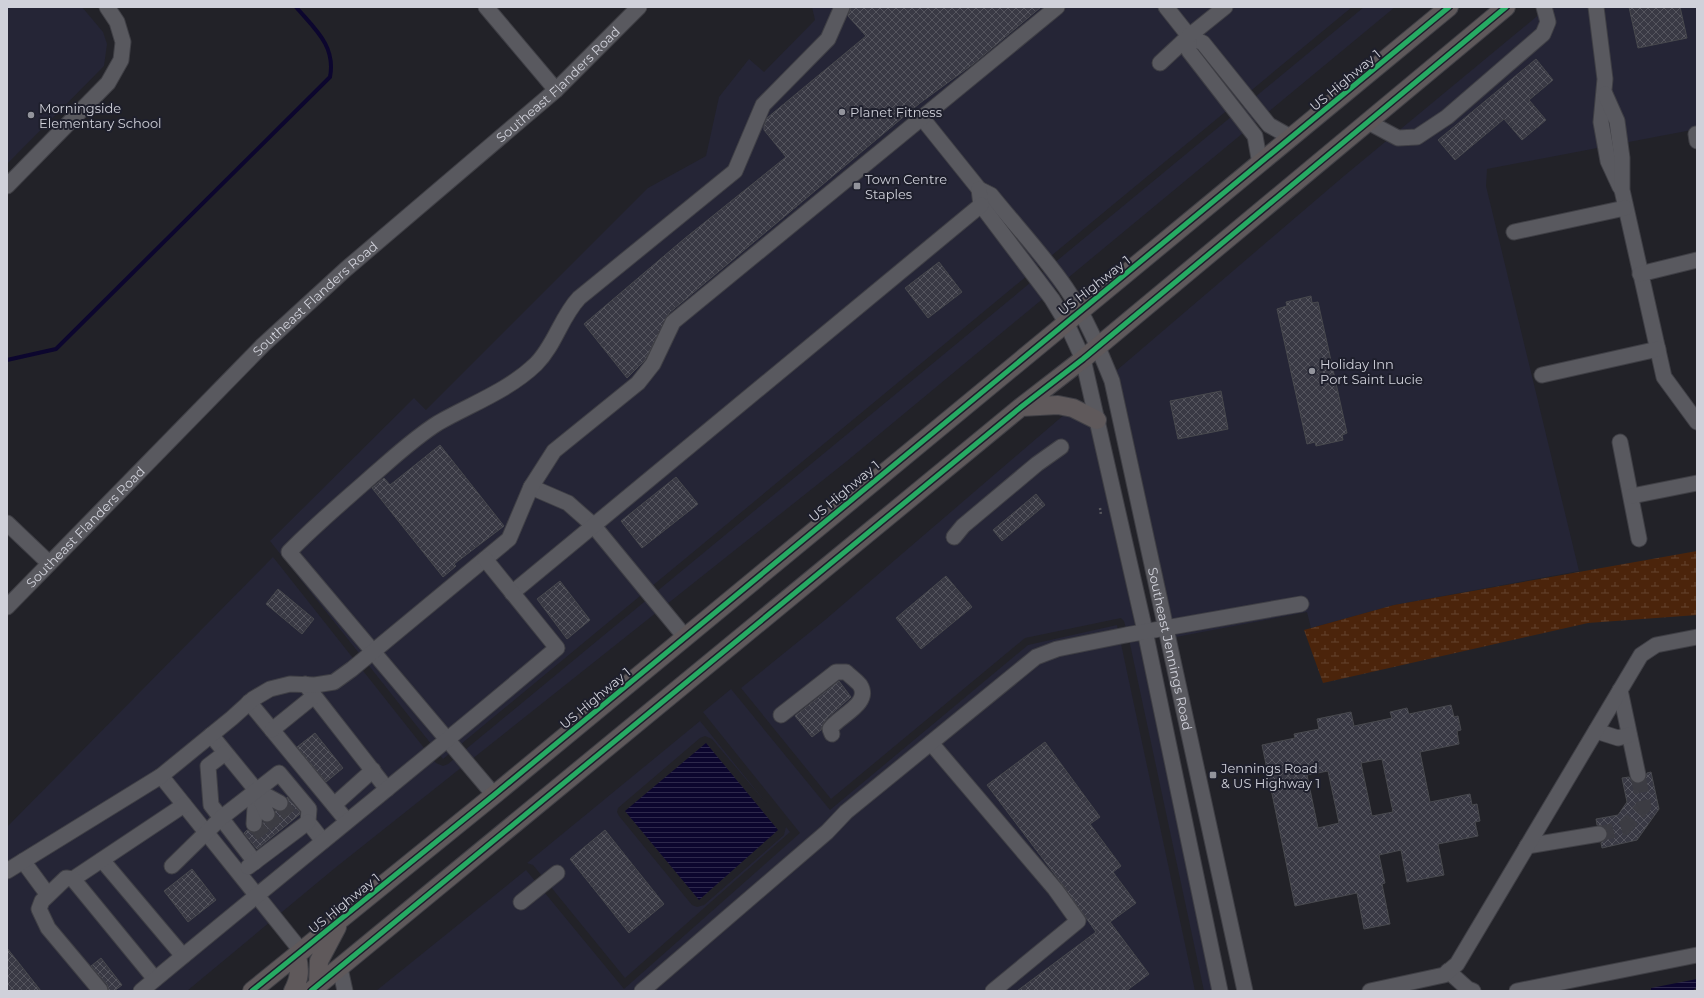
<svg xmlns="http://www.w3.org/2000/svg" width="1704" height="998" font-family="Montserrat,sans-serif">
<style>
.built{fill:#252536}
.wetland{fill:url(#wetland-marsh)}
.water{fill:url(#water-rules)}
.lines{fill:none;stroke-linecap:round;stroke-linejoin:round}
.stream{stroke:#0c062e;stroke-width:4}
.building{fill:url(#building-cross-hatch);stroke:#48494e;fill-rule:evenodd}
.minor-tunnel{stroke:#3c3c43;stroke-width:15;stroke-dasharray:15 8;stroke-linecap:butt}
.minor-casing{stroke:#3f3f45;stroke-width:17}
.major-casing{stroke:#3f3f45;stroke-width:20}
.path{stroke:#58585e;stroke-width:2.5;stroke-dasharray:2 2;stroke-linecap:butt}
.minor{stroke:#59595f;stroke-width:15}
.major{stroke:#5f595b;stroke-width:18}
.cycleway-casing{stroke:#1e1f2c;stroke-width:8}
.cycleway{stroke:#26ab63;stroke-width:5}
.poi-dot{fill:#93949c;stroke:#1e1f2c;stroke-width:1.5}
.labels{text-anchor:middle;stroke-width:4;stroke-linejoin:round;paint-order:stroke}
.street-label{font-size:13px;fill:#d0d1da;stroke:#1e1f2c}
.poi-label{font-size:13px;fill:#d0d1da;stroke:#1e1f2c;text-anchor:start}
</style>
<defs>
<pattern id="wetland-marsh" width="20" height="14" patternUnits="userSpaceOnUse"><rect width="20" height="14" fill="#4b240b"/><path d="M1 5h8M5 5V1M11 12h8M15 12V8" fill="none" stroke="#64432e"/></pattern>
<pattern id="water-rules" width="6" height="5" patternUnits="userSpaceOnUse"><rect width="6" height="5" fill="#0c062e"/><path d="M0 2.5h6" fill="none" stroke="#2e294c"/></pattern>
<pattern id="building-cross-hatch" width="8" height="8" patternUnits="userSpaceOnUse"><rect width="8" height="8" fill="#393944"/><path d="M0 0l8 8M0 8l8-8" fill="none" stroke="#55555e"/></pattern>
</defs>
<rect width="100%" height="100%" fill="#222228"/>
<path class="built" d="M7,7H82L103,32L107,44L104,66L7,164Z
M812,7H1352L443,759L270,541L414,398L426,410L648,188L706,156L719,97L749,59L764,72L815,20Z
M1364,7H1395L847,461L335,868L187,991H7V827L273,557L436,763L443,766L448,764Z
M1548,7H1697V129L1487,169L1486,186L1579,571L1394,605L1311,628L1307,612L1176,637L1120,379L1116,371L1344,176Z
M1065,414L1090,425L1139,643L1212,991H1204L1130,644L1124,621L1121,618L1025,638L831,799L741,688L825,620Z
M1117,625L1195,991H376L526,870L624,989L800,833L703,712L731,689L830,810L1028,645Z
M700,721L767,804L712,739L705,736L700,738L618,808L617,812L619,816L692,905L697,907L704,905L784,835L786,827L790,832L625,978L533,865L527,863Z"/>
<path class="wetland" d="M1697,551V615L1588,623L1323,683L1304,630L1394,605Z"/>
<path class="water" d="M706,743L778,830L699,900L625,811Z
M1697,979V987L1692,991H1651V988Z"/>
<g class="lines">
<path class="stream" d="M7,360L56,349L330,77C336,46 315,29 296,7"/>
</g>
<path class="building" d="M851,7H1041L973,64L920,103L669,313L645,360L627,378L584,324L684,239L786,157L764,130V126L767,118L866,36L848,16Z
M1629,7H1680L1687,38L1638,48Z
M1536,59L1553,80L1529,100L1546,120L1522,140L1504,119L1455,160L1438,140Z
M939,262L962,292L928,318L905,288Z
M1311,296L1312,303L1318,302L1347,433L1342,435L1343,440L1316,446L1315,442L1307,444L1277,309L1287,306L1286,302Z
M1221,391L1228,429L1178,439L1170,401Z
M440,445L504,526L454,564L456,566L443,577L372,488L384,478L390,485Z
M676,477L698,504L642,548L621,521Z
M1036,494L1045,505L1002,541L993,530Z
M946,576L972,607L921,649L896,618Z
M560,581L590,620L567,639L537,599Z
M278,589L314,619L302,634L266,604Z
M839,681L851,697L827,718L823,724L821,730L812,737L795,716Z
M1451,705L1454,717L1458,716L1461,730L1457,731L1459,744L1420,752L1430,802L1470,794L1472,805L1477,804L1480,821L1475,822L1478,836L1438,844L1444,875L1407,882L1401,850L1379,855L1385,883L1382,884L1390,924L1364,929L1357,893L1295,906L1262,745L1295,738L1294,734L1319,729L1317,719L1351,712L1354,726L1392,718L1390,712L1407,708L1409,714ZM1382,759L1393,812L1372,816L1361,763ZM1328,771L1339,823L1318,828L1307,775Z
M315,733L343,768L326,782L297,747Z
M1045,742L1100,817L1090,824L1121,866L1113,872L1136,903L1110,922L1149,974L1126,991H1017L1096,932L1062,884L987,785Z
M1651,772L1659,809L1637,840L1602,848L1601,843L1607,838L1608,832L1602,826L1597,825L1596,819L1618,815L1627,802L1622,778L1629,777L1632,781L1639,784L1644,781L1647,773Z
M287,797L300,812V814L257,849L244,833L247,830L253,833L258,832L262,829L263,822H270L274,820L275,811L285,810L289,803Z
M605,830L664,904L629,933L570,859Z
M192,869L216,900L188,922L164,891Z
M7,948L41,991H7Z
M101,958L122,985L114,991H109L107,984L91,966Z"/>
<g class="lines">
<path class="minor-tunnel" d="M280,803L294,820
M267,814L280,831
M254,824L268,841
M1599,834L1624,828L1644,806L1638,775"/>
<defs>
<g id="minor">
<path d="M486,7L556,90"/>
<path d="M1166,7L1189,36L1203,43L1269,125L1292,138"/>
<path d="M1596,7L1605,79L1601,122L1608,161L1620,187"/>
<path d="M1189,36V51L1255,136L1260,164"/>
<path d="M1160,63L1189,36L1225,7"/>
<path d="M1605,94L1617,121L1622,158V190L1664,377L1697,422"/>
<path id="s1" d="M922,118L979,189L991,195C1016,226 1044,256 1066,288C1086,317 1099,349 1112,381L1245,991"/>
<path d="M1368,122L1398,138L1417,137L1447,117L1543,34L1548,22L1544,7"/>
<path d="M1696,134L1697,141"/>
<path d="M7,186L108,83L121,60L123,42L117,22L107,7"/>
<path d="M979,189L981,205L1052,299L1066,322L1083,359L1145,631L1220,991"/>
<path d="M1514,232L1625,208"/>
<path d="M1640,274L1697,260"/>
<path d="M1542,375L1658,349"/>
<path d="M1620,442L1639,539"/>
<path d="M531,487L568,503L593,525L685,637"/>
<path d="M1632,496L1697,483"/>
<path d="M7,523L49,563"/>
<path d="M954,537L963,526L1037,464L1061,447"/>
<path d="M512,593L981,205"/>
<path id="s2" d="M7,607L263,345L346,269L556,90L639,7"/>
<path d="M305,684L387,789"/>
<path d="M1620,690L1638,775"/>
<path d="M249,702L347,821"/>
<path d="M781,715L836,672H846C850,676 856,680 860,685C872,704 838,716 830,729L832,734"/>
<path d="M272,730L314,696"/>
<path d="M1596,731L1618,738L1629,735"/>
<path d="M211,735L256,790L254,824"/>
<path d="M931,743L1055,889L1078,921L993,991"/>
<path d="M225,753L208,766L211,805L255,862"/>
<path d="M161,776L302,952"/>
<path d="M494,795L289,552C315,525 344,501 372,476C393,458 414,438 438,423C471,404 508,391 536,364C555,345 561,317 579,298L735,171L763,105L828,39L842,7"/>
<path d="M334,805L373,770"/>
<path d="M267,814L256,790L280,803"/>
<path d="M1527,846L1599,834"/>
<path d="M102,860L183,956"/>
<path d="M23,861L48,895"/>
<path d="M172,866L221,818L279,773L309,809L308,822L323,841"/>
<path d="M248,867L308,822"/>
<path d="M7,871L161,776L232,718L253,699L270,689L290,684L315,685L334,682L352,669L509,539L531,487L554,451L638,383L653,364L673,322L1057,7"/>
<path d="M73,879L184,805"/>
<path d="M521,902L557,873"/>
<path d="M340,968L345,991"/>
<path d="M1448,971L1468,989L1473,991"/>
<path d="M100,990L48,928L39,909L42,901L66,878L73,879L155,979"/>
<path d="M141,991C279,876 420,764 557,648L485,559"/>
<path d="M642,991L827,832L846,812L1036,657L1057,649L1126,635L1301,604"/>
<path d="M1370,991L1444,975L1457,964L1641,655L1656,645L1697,637"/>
<path d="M1517,991L1697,955"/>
</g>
<path id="major" d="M1021,407L1058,405L1073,408L1097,420
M318,986L319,961L337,927
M252,991L494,795L1449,7
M293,991C300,978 300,970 297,956
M311,991L1021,407L1083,359L1506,7"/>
</defs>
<use href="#minor" class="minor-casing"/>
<use href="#major" class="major-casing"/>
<path class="path" d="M1100,508L1101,515"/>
<use href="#minor" class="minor"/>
<use href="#major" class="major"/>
<defs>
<path id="cycleway" d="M252,991L494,795L1449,7
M311,991L1021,407L1083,359L1506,7"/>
</defs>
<use href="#cycleway" class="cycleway-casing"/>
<use href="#cycleway" class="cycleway"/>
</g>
<g class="poi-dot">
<circle cx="842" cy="112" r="4"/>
<circle cx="31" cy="115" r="4"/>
<rect x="853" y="182" width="8" height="8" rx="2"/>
<circle cx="1312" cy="371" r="4"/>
<rect x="1209" y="771" width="8" height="8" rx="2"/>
</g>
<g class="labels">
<g class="street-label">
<text transform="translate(1345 80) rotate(-40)" y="5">US Highway 1</text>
<text dy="5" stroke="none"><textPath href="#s2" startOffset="760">Southeast Flanders Road</textPath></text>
<text transform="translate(1094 285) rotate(-38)" y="5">US Highway 1</text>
<text dy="5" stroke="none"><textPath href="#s2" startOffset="436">Southeast Flanders Road</textPath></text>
<text transform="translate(844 491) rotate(-40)" y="5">US Highway 1</text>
<text dy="5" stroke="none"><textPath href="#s2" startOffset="112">Southeast Flanders Road</textPath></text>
<text dy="5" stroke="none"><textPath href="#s1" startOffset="602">Southeast Jennings Road</textPath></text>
<text transform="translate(595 698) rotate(-40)" y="5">US Highway 1</text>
<text transform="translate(344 903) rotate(-39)" y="5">US Highway 1</text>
</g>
<g class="poi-label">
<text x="39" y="113">Morningside<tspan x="39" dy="15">Elementary School</tspan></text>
<text x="850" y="117">Planet Fitness</text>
<text x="865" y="184">Town Centre<tspan x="865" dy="15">Staples</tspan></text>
<text x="1320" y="369">Holiday Inn<tspan x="1320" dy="15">Port Saint Lucie</tspan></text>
<text x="1221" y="773">Jennings Road<tspan x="1221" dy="15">&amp; US Highway 1</tspan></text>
</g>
</g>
<rect width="1704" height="998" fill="none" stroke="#d0d1da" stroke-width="16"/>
</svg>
